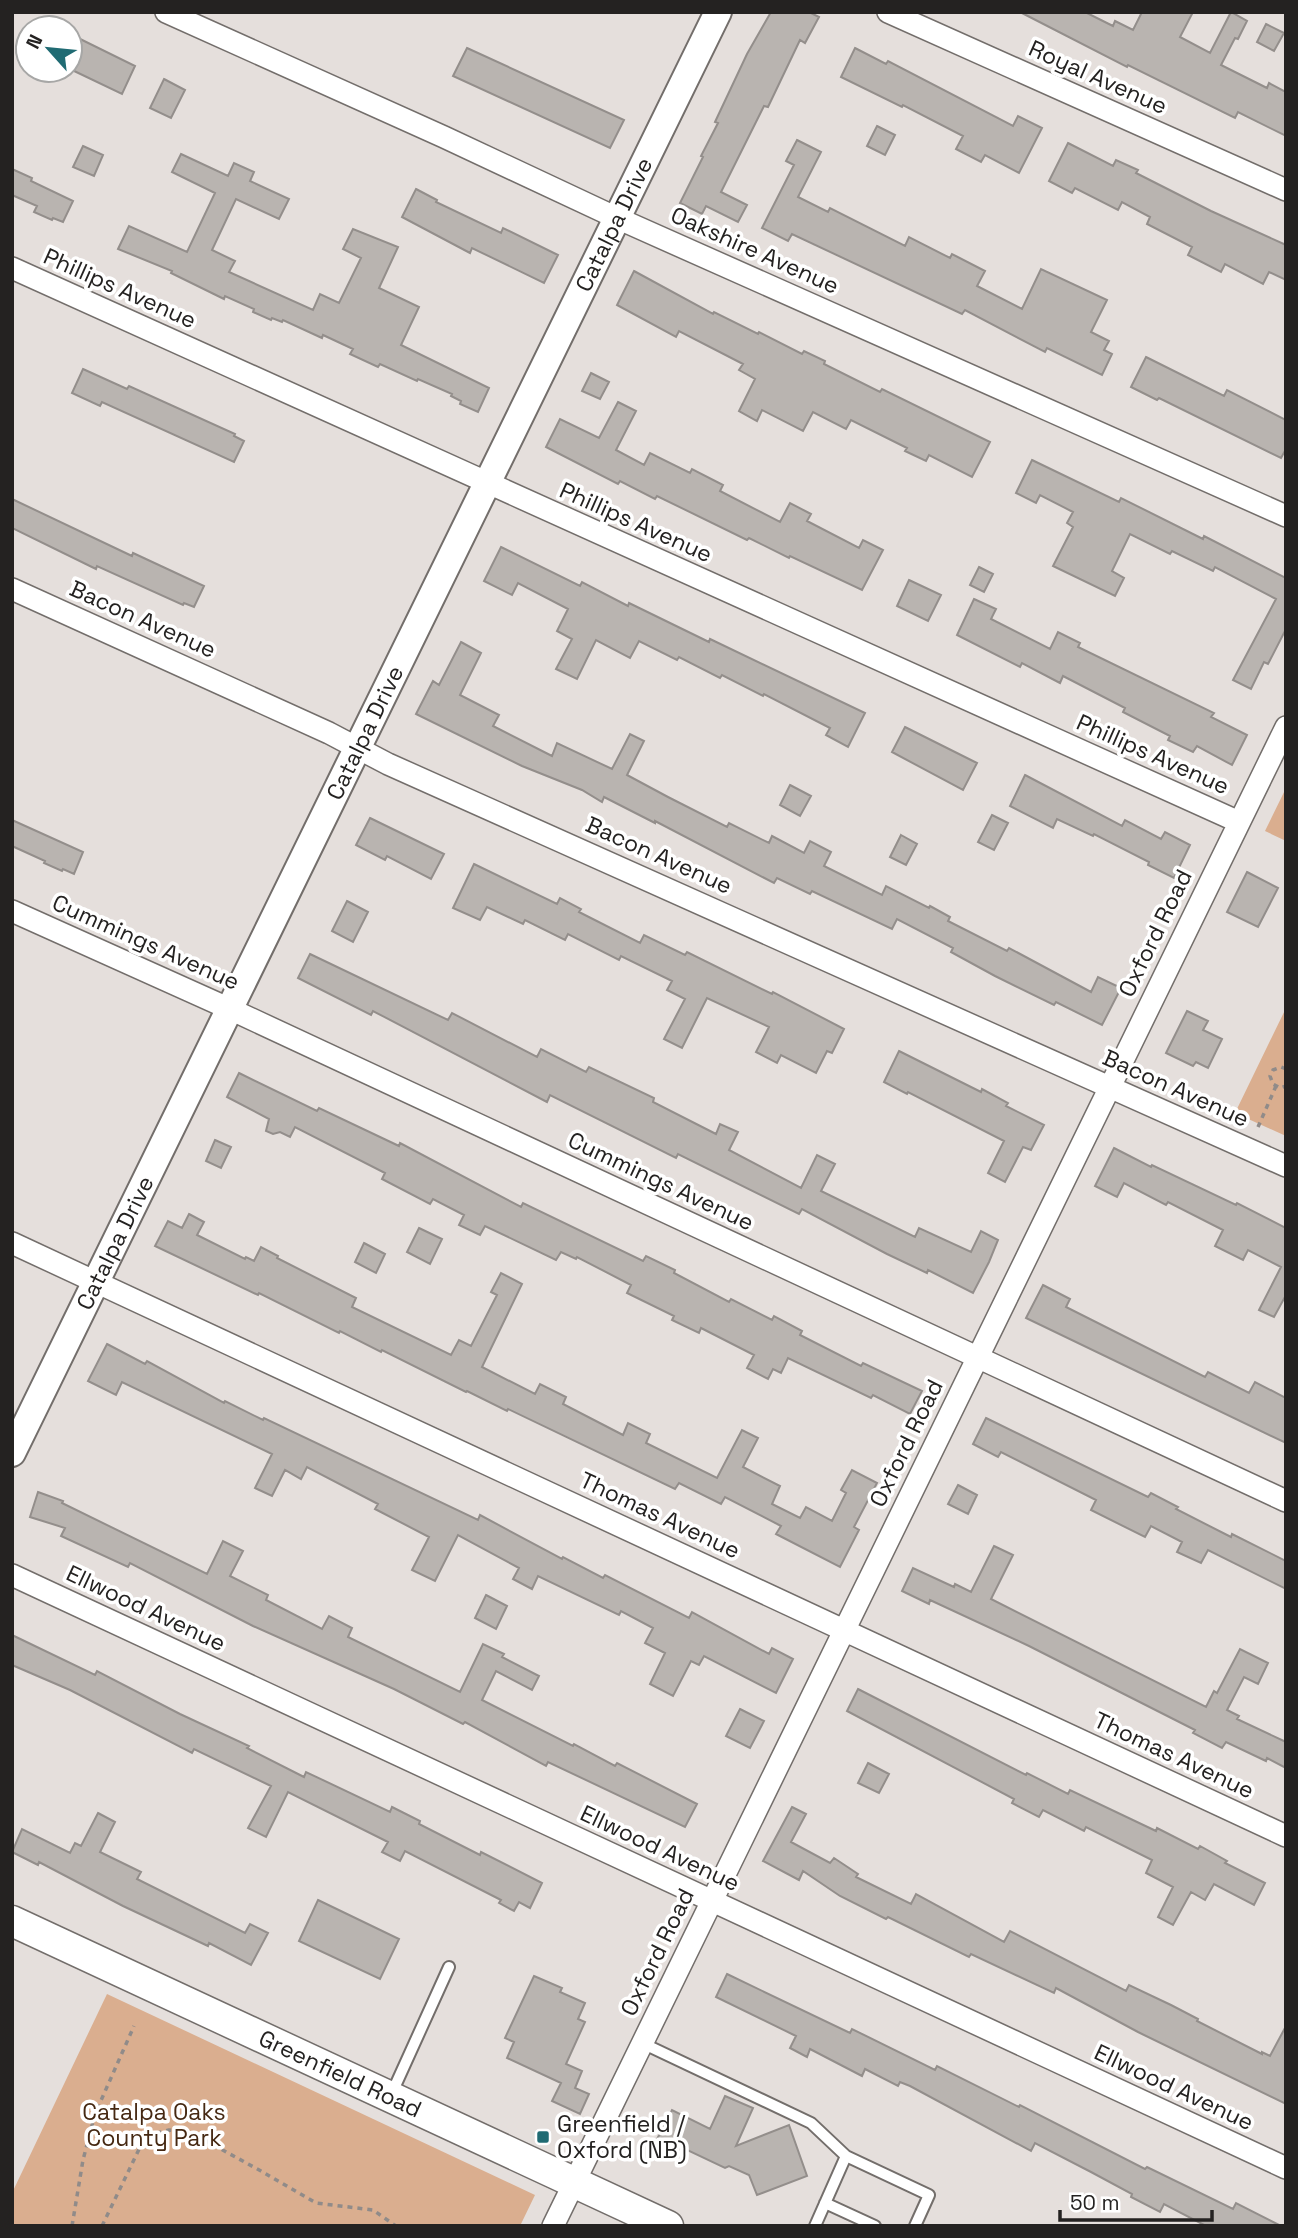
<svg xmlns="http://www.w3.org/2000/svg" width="1298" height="2238" font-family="'Space Grotesk',sans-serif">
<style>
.green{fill:#daae8f}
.building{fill:#b9b4b0;stroke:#938e8b;stroke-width:2}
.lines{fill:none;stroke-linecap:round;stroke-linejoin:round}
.service-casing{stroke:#736e6b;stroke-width:14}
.minor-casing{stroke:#736e6b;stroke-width:24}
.tertiary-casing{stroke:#736e6b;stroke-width:30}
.secondary-casing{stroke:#736e6b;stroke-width:33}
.path{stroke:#908b89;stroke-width:3.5;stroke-dasharray:5 5;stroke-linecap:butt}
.service{stroke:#fff;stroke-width:10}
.minor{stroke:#fff;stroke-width:21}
.tertiary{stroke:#fff;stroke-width:26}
.secondary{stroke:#fff;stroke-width:30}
.poi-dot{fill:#206b73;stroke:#fff;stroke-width:2.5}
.labels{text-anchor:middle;stroke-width:7;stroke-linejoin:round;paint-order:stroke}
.street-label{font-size:23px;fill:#242221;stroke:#fff}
.park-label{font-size:23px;fill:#452812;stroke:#fff}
.poi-label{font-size:23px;fill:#242221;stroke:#fff;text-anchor:start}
</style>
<rect width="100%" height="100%" fill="#e5dfdc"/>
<path class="green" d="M1286,788V841L1265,831Z
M1286,1008V1136L1235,1113Z
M107,1994L535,2195L520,2226H12V2193Z"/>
<path class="building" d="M771,12H809L819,17L805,43L800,40L768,107L764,106L721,192L747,205L738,222L706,206L702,214L680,203L703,157L701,156L718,123L715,122L747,54Z
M1020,12H1085L1113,26L1115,21L1133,30L1142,12H1193L1180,37L1210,53L1231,12L1247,21L1238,39L1235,38L1221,65L1267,88L1269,83L1286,92V136L1238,112L1235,118L1128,65L1127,67Z
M1266,24L1284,33L1274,51L1257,42Z
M70,34L135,66L122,94L70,69Z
M467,48L624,120L610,148L453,76Z
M855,48L886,64L888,61L1013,126L1018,116L1042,128L1019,173L985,155L981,162L956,149L963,136L903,105L902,107L841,77Z
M164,79L185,90L171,118L150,108Z
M877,126L895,135L885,155L867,146Z
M797,140L821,152L798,197L828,212L830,208L905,246L909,237L950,258L952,254L985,271L977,286L1022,309L1041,269L1107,300L1091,332L1109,341L1104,350L1112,354L1102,375L1047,348L1045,352L965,310L962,314L792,234L788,241L762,228L794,165L786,161Z
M1068,143L1113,166L1116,160L1138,170L1136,173L1211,211L1286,245V280L1269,272L1263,284L1225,264L1221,272L1188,255L1192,247L1147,224L1150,217L1122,202L1118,210L1075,188L1072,193L1049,181Z
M83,146L103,155L94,176L73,167Z
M181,154L228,176L234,163L254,172L250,181L289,199L279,219L236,199L212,250L235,261L229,272L313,310L320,294L339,303L361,258L343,249L353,229L398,247L379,288L419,307L401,345L489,388L478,412L460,404L461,401L451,396L452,394L418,379L417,381L380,364L378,367L350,354L353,349L323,335L322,338L283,320L282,322L272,318L271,320L253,312L254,309L225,296L224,299L171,273L172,271L118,249L129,226L187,252L215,193L172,172Z
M12,169L32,178L31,181L73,201L63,222L53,218L52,220L34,212L37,206L12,195Z
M416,189L437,200L436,202L501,233L503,228L558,255L544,283L472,248L470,253L402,217Z
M634,271L713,314L714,312L758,334L759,332L802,354L804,351L825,361L824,364L880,392L882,389L990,442L972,477L929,455L926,461L905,451L907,448L851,420L846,429L813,412L803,431L762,410L757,421L739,411L755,379L739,370L743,364L679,331L676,337L617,305Z
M1146,357L1224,396L1227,390L1286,420V449L1281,458L1159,398L1157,400L1131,387Z
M83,369L127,389L129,386L235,434L234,436L244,441L234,462L102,402L100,406L72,393Z
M591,373L609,382L600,399L582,391Z
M618,402L636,411L616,450L644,465L650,453L690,473L692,469L723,485L720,491L780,522L790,503L811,514L807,521L859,548L863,540L883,550L862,590L790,556L789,558L749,538L747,540L657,496L655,499L620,481L618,484L546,447L560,419L599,438Z
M1032,460L1119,502L1121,498L1203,539L1204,536L1286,578V629L1268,664L1264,662L1251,689L1233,680L1276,599L1215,567L1213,571L1172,551L1170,554L1130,534L1112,571L1124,578L1115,596L1053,566L1073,527L1067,523L1073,512L1040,495L1036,503L1016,493Z
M12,499L132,556L133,553L204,586L194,607L184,603L183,605L97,566L96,569L12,528Z
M501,547L580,586L582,582L628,606L629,603L709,642L710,639L865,713L848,747L826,735L830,728L764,694L763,696L722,675L720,678L679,657L677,660L639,641L630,658L596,640L577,679L556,669L572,639L557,631L568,609L518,583L512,595L484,581Z
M979,567L993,574L984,592L970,585Z
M909,580L941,595L928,621L897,606Z
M974,599L996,609L991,619L1050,649L1058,632L1080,643L1078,647L1214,713L1211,717L1247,735L1232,765L1197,746L1193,752L1168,740L1170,736L1123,712L1125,708L1063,676L1060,683L1022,663L1020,667L957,635Z
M461,642L481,653L460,695L499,715L493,726L552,756L557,743L612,769L630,734L644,741L627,775L668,797L727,827L729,823L769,843L772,836L804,853L810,841L831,852L824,866L882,895L886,886L929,908L930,906L950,917L948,921L1007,951L1009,948L1091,992L1098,977L1121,988L1102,1025L1056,1002L1054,1005L995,976L951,952L953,948L897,919L892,929L812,891L810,894L777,878L774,883L655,821V823L604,797L602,802L582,790L522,766L416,714L433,681L439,685Z
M905,727L977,763L963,790L892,752Z
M1025,775L1122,826L1125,820L1161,839L1165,832L1190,845L1174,878L1148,865L1149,862L1094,834L1093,836L1057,819L1053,828L1010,806Z
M790,785L811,796L800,816L780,805Z
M992,815L1008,823L994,850L978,842Z
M370,818L444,854L431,879L387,856L385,860L356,845Z
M12,820L83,852L74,874L63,869L62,871L44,863L45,861L12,846Z
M901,835L917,844L906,865L890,857Z
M474,864L557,904L560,898L581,909L579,912L640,943L644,935L685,955L687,952L772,994L773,992L844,1029L832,1053L827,1051L816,1073L781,1055L777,1063L756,1052L769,1027L707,998L682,1048L664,1039L685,999L667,990L672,981L621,956L619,960L568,934L565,940L525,920L523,924L487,907L480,920L453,908Z
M1247,872L1278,888L1258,927L1227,912Z
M347,901L368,912L353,942L332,931Z
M310,954L448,1020L452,1013L537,1057L541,1049L586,1072L589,1067L654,1098L653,1102L716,1134L720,1124L738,1132L729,1150L801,1188L817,1155L835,1164L821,1191L915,1237L919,1228L971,1252L981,1231L998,1240L989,1262L973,1293L928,1270L927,1273L887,1254L802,1209L799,1214L678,1154L676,1158L550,1095L547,1102L373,1011L371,1015L298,978Z
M1187,1011L1208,1021L1203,1030L1222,1039L1208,1068L1196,1062L1193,1066L1166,1053Z
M899,1051L981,1092L982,1089L1008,1103L1006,1106L1044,1125L1031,1150L1023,1147L1005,1182L988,1173L1004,1141L908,1092L907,1094L884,1082Z
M239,1073L317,1111L319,1108L399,1146L400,1143L521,1207L523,1203L643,1261L646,1256L675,1270L674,1273L729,1302L731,1299L772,1320L774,1316L802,1331L800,1335L861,1366L863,1363L922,1391L910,1414L873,1395L871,1398L788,1358L781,1373L773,1369L768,1379L747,1368L754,1355L701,1328L699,1333L672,1320L674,1316L627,1293L631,1285L577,1257L576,1259L561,1252L556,1260L485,1226L480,1235L459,1225L464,1215L433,1199L430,1204L382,1179L385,1173L295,1127L290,1137L280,1132L273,1134L266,1131L269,1119L227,1097Z
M215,1140L231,1147L221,1168L206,1161Z
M1114,1148L1151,1167L1152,1165L1236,1205L1237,1203L1286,1228V1295L1274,1317L1259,1310L1281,1267L1248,1250L1243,1260L1215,1246L1223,1230L1168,1202L1166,1205L1124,1183L1117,1197L1095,1186Z
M189,1214L204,1222L197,1235L245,1259L246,1257L254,1261L261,1247L278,1256L277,1258L356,1298L352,1307L451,1355L459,1340L471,1346L497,1295L491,1292L501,1273L522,1284L482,1367L535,1394L540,1384L566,1397L563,1404L623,1435L628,1423L650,1434L646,1443L717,1478L742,1430L758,1438L743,1467L780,1486L772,1504L800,1518L806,1507L832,1521L846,1493L841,1490L852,1470L877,1483L854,1527L859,1530L840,1567L776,1534L781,1526L725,1497L721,1504L679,1483L675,1489L508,1409L507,1411L467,1391L466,1392L382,1350L381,1352L340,1331L339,1333L259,1293L258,1295L155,1246L168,1221L182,1228Z
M419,1228L442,1239L430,1264L407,1252Z
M364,1243L385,1254L376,1273L355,1262Z
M1043,1285L1070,1299L1066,1307L1205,1377L1208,1372L1249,1393L1255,1382L1286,1398V1443L1026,1318Z
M107,1344L145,1364L147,1361L224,1403L225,1401L263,1420L264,1418L478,1520L480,1515L562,1559L563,1557L603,1578L605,1575L689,1618L692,1612L769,1654L772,1648L793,1659L776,1693L704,1656L699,1665L691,1661L673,1696L650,1684L665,1653L645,1643L653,1628L621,1611L619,1615L538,1576L532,1589L513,1579L519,1568L458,1535L435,1581L412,1570L429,1537L375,1509L378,1504L307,1467L301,1479L285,1470L272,1496L255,1488L272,1454L122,1382L116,1395L88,1381Z
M986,1418L1148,1497L1151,1493L1178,1507L1176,1509L1231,1537L1232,1534L1286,1561V1589L1208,1550L1201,1563L1177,1552L1182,1542L1151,1526L1145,1537L1091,1510L1096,1500L1001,1452L998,1457L973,1444Z
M958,1485L977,1495L968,1514L948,1504Z
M38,1492L63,1501L62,1503L207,1574L223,1541L243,1551L230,1576L268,1595L266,1600L322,1629L329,1616L352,1628L348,1637L460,1692L483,1644L504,1654L502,1657L539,1676L532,1690L496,1671L482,1700L573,1746L574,1744L615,1766L617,1763L697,1804L685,1827L548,1762L546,1766L465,1722L463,1724L394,1689L253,1626L130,1563L128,1567L61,1536L65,1528L30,1517Z
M994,1546L1013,1555L991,1599L1206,1707L1214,1691L1217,1693L1240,1649L1268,1663L1258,1684L1244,1677L1227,1710L1239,1716L1237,1719L1286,1742V1768L1267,1758L1266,1761L1226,1742L1222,1748L1193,1733L1195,1730L1029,1646L930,1600L929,1604L902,1591L913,1568L954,1587L955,1584L971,1592Z
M486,1595L507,1606L496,1629L475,1618Z
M12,1635L95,1675L97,1671L180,1714L249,1746L247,1748L304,1777L306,1772L390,1812L392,1807L420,1821L419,1824L480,1855L481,1852L542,1883L530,1908L519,1902L514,1911L499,1903L501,1900L405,1851L400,1861L382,1852L388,1842L288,1792L266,1837L248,1828L271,1786L194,1749L192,1753L70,1690L12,1665Z
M858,1689L1026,1775L1027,1773L1068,1794L1070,1790L1156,1831L1157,1828L1198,1849L1200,1846L1227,1861L1225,1863L1265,1883L1254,1905L1214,1884L1205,1900L1191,1892L1173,1925L1158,1917L1173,1887L1146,1873L1152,1860L1086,1827L1084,1831L1043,1810L1039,1817L1012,1803L1014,1799L847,1711Z
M740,1709L764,1721L750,1748L726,1736Z
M868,1763L889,1774L879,1793L858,1783Z
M792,1807L806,1814L791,1842L830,1863L834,1858L858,1874L856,1877L911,1904L916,1894L1004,1942L1010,1931L1126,1991L1129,1985L1171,2005L1198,2019L1197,2021L1262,2054V2052L1270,2056L1286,2026V2104L1138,2032L1056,1988L1054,1993L971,1954L969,1957L888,1917L886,1919L840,1896L803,1871L799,1880L763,1861Z
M98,1813L115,1822L100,1852L141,1872L137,1879L245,1933L250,1924L268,1933L251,1965L209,1943L208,1946L123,1906L39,1862L38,1865L12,1852L22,1829L70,1853L75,1843L81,1846Z
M318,1900L399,1939L380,1979L299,1941Z
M727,1974L850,2033L852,2029L935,2070L937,2066L1019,2107L1020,2105L1145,2169L1147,2167L1233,2209L1236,2203L1281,2226H1206L1164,2204L1160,2212L1131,2197L1132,2194L1091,2172L1035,2143L1031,2151L910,2086L900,2082L898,2086L865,2069L862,2076L810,2049L807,2057L790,2048L796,2036L716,1997Z
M534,1976L562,1988L560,1992L585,2003L578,2019L585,2022L566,2064L582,2071L575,2088L589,2094L580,2114L552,2101L561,2083L507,2058L514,2042L505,2038Z
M725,2096L753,2108L736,2146L789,2125L807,2176L757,2195L749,2175L729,2166L725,2168L679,2146L676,2153L655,2143L672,2110L710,2129Z"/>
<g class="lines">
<defs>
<path id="service" d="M642,2043L811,2123L846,2156L815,2226
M391,2095L449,1967
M846,2156L929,2195L915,2226
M825,2203L875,2226"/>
<path id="minor" d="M166,12L444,137L617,218L1286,516
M888,12L1286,190
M12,268L1239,822
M12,589L329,733L388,764L1286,1166
M12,911L230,1009L1286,1501
M12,1243L1286,1836
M12,1575L1286,2168
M553,2226L1286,727"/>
<g id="tertiary">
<path id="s1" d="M12,1453L718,12"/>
</g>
<g id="secondary">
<path id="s2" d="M12,1921L668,2226"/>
</g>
</defs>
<use href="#service" class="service-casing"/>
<use href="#minor" class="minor-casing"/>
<use href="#tertiary" class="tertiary-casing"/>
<use href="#secondary" class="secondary-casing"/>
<path class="path" d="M1286,1069L1281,1067L1273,1070L1270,1076L1273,1084L1280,1088L1286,1086
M1258,1127L1276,1086
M72,2226L83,2160L95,2114L134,2026
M102,2226L142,2143L153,2134L169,2130L183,2131L197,2136L261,2171L316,2203L373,2210L396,2226"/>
<use href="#service" class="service"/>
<use href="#minor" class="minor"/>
<use href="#tertiary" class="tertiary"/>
<use href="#secondary" class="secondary"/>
</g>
<rect class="poi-dot" x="536" y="2130" width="14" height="14" rx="3.5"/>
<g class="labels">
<g class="street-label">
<text transform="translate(1098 77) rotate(24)" y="8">Royal Avenue</text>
<text dy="8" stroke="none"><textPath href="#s1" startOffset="1368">Catalpa Drive</textPath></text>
<text transform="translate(755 250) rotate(24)" y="8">Oakshire Avenue</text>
<text transform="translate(120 288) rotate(24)" y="8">Phillips Avenue</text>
<text transform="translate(636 522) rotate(24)" y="8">Phillips Avenue</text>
<text transform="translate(143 619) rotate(24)" y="8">Bacon Avenue</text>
<text dy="8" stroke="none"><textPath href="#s1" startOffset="802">Catalpa Drive</textPath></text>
<text transform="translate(1153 754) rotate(24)" y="8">Phillips Avenue</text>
<text transform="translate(659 855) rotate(24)" y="8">Bacon Avenue</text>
<text transform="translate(1155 933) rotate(-64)" y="8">Oxford Road</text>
<text transform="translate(146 942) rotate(24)" y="8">Cummings Avenue</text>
<text transform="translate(1176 1088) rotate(24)" y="8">Bacon Avenue</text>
<text transform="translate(661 1181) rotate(25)" y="8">Cummings Avenue</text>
<text dy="8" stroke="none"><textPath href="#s1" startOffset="234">Catalpa Drive</textPath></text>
<text transform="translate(906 1443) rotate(-64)" y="8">Oxford Road</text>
<text transform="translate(660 1515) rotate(25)" y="8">Thomas Avenue</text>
<text transform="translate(146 1608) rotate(25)" y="8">Ellwood Avenue</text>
<text transform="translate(1174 1755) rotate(25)" y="8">Thomas Avenue</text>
<text transform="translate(660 1848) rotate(25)" y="8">Ellwood Avenue</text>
<text transform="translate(657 1952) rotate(-64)" y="8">Oxford Road</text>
<text dy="8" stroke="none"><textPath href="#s2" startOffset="362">Greenfield Road</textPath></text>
<text transform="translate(1174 2087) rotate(25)" y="8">Ellwood Avenue</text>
</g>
<g class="park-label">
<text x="154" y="2120">Catalpa Oaks<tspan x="154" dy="26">County Park</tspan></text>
</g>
<g class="poi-label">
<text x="557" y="2132">Greenfield /<tspan x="557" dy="26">Oxford (NB)</tspan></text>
</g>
</g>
<rect width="1298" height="2238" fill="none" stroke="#242221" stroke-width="28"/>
<g transform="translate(49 49) rotate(297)"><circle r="33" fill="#ffffff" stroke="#a7a7a6" stroke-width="2"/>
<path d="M0-5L12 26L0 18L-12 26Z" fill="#206b73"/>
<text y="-10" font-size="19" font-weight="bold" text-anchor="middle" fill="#242221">N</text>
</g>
<path d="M1060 2210v10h152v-10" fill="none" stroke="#242221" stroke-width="3.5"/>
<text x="1070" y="2210" font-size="21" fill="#242221" stroke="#ffffff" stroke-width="5" paint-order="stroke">50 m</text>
</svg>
